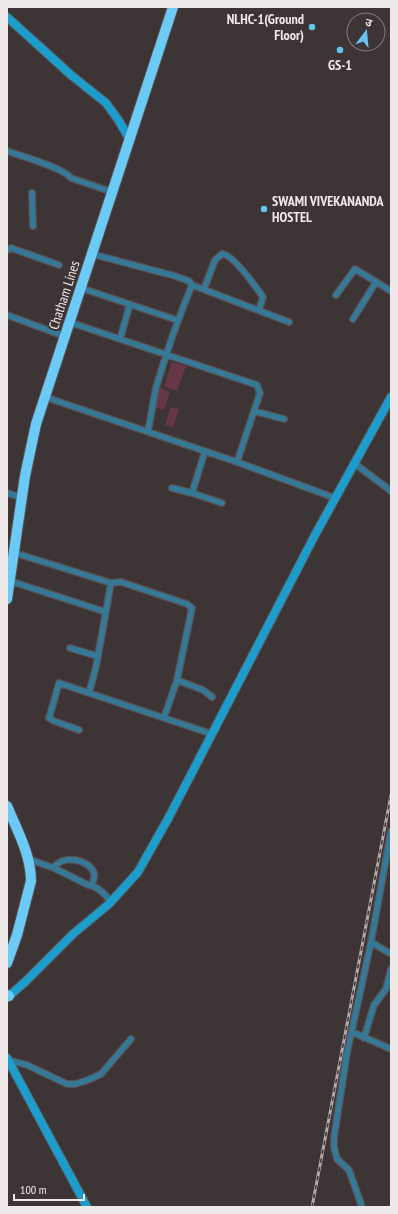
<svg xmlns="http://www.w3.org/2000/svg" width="398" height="1214" font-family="'PT Sans Narrow','Noto Sans Devanagari',sans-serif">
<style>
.green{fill:#683745}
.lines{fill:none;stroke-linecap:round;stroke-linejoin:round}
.street-casing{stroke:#595153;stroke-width:8}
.secondary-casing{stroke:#595153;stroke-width:10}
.highway-casing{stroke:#595153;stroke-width:12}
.street{stroke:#367996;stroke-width:5.5}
.secondary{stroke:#1d9dcc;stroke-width:8}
.highway{stroke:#6ccbf6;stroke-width:10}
.rail-casing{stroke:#b1aaab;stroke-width:3}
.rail{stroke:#3d3436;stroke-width:1.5;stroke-dasharray:4.5;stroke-linecap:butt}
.poi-dot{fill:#66c4ef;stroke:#3d3436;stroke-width:1.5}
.labels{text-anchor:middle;stroke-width:4;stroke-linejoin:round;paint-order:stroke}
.poi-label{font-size:14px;font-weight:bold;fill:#eee8e9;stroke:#3d3436;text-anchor:end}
.street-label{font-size:14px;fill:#eee8e9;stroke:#3d3436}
</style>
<rect width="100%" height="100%" fill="#3d3436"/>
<path class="green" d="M172,362L186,366L177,391L164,386Z
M160,388L170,392L164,410L153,406Z
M171,407L179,409L173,427L165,425Z"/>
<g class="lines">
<defs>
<path id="street" d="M7,151C21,156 64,168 71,178L109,191
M32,193L33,226
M7,250L11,248L59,265
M92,254L175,276L189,281L192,285L289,322
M81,288L177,320
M204,289L215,260L222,254C233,254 256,287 263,297L259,310
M336,295L355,269L391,291
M7,315L61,335
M353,319L376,282
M69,322L257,385L260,393L237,462L335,498
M120,339L130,304
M45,397L237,462
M254,411L284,419
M148,431C151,417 153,402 156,388C166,353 178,319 192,285
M354,463L391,491
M172,488L192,493L205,451
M7,493L17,496
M192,493L222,503
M15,553L111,583L121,582L187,604L192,608L177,680L164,718
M10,581L106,612
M70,648L97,656
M177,680L203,690L212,697
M89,693L96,667L111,583
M79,730L54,721L49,718L59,683L212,734
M28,859L54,868L88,885C98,886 105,895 111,901
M54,868C62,854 89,859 94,873C95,877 93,881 92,886
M371,942L391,954
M352,1032L391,1049
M364,1038L374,1005L386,989L391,969
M8,1060L27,1065L67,1084H75L88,1080L101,1074L131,1039
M362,1207L349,1170L337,1159L334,1147V1137L347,1053L371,942L391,831"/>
<path id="secondary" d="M7,17L71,75L106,103L119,121L127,135L131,138
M7,998L26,981L73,934L109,904L138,872L169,817L315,535L391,397
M7,1058L87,1207"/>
<path id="highway" d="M7,599L25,476L36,424L173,7
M7,806C17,830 31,855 31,881L17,935L7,963
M7,995L9,996"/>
</defs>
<use href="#street" class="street-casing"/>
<use href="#secondary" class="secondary-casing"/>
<use href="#highway" class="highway-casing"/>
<use href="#street" class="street"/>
<use href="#secondary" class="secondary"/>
<use href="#highway" class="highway"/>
<defs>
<path id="rail" d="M312,1207L391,795"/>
</defs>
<use href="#rail" class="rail-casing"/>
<use href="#rail" class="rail"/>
</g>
<g class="poi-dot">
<circle cx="312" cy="27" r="4"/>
<circle cx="340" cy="50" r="4"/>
<circle cx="264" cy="209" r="4"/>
</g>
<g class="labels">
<g class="poi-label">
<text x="304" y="24">NLHC-1(Ground<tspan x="304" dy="16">Floor)</tspan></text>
<text x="340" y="70" text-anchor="middle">GS-1</text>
<text x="272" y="206" text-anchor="start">SWAMI VIVEKANANDA<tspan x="272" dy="16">HOSTEL</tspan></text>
</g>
<g class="street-label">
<text transform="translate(64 295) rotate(-72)" y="5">Chatham Lines</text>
</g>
</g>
<rect width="398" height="1214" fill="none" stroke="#eee8e9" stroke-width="16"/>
<g transform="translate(366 32) rotate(16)"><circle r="19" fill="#3d3436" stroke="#847c7e"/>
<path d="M0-3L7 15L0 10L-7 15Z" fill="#66c4ef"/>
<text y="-6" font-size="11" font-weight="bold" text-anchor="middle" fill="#eee8e9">उ</text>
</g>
<path d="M14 1194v6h70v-6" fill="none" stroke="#eee8e9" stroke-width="2"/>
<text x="20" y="1194" font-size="12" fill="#eee8e9" stroke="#3d3436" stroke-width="3" paint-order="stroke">100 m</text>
</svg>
